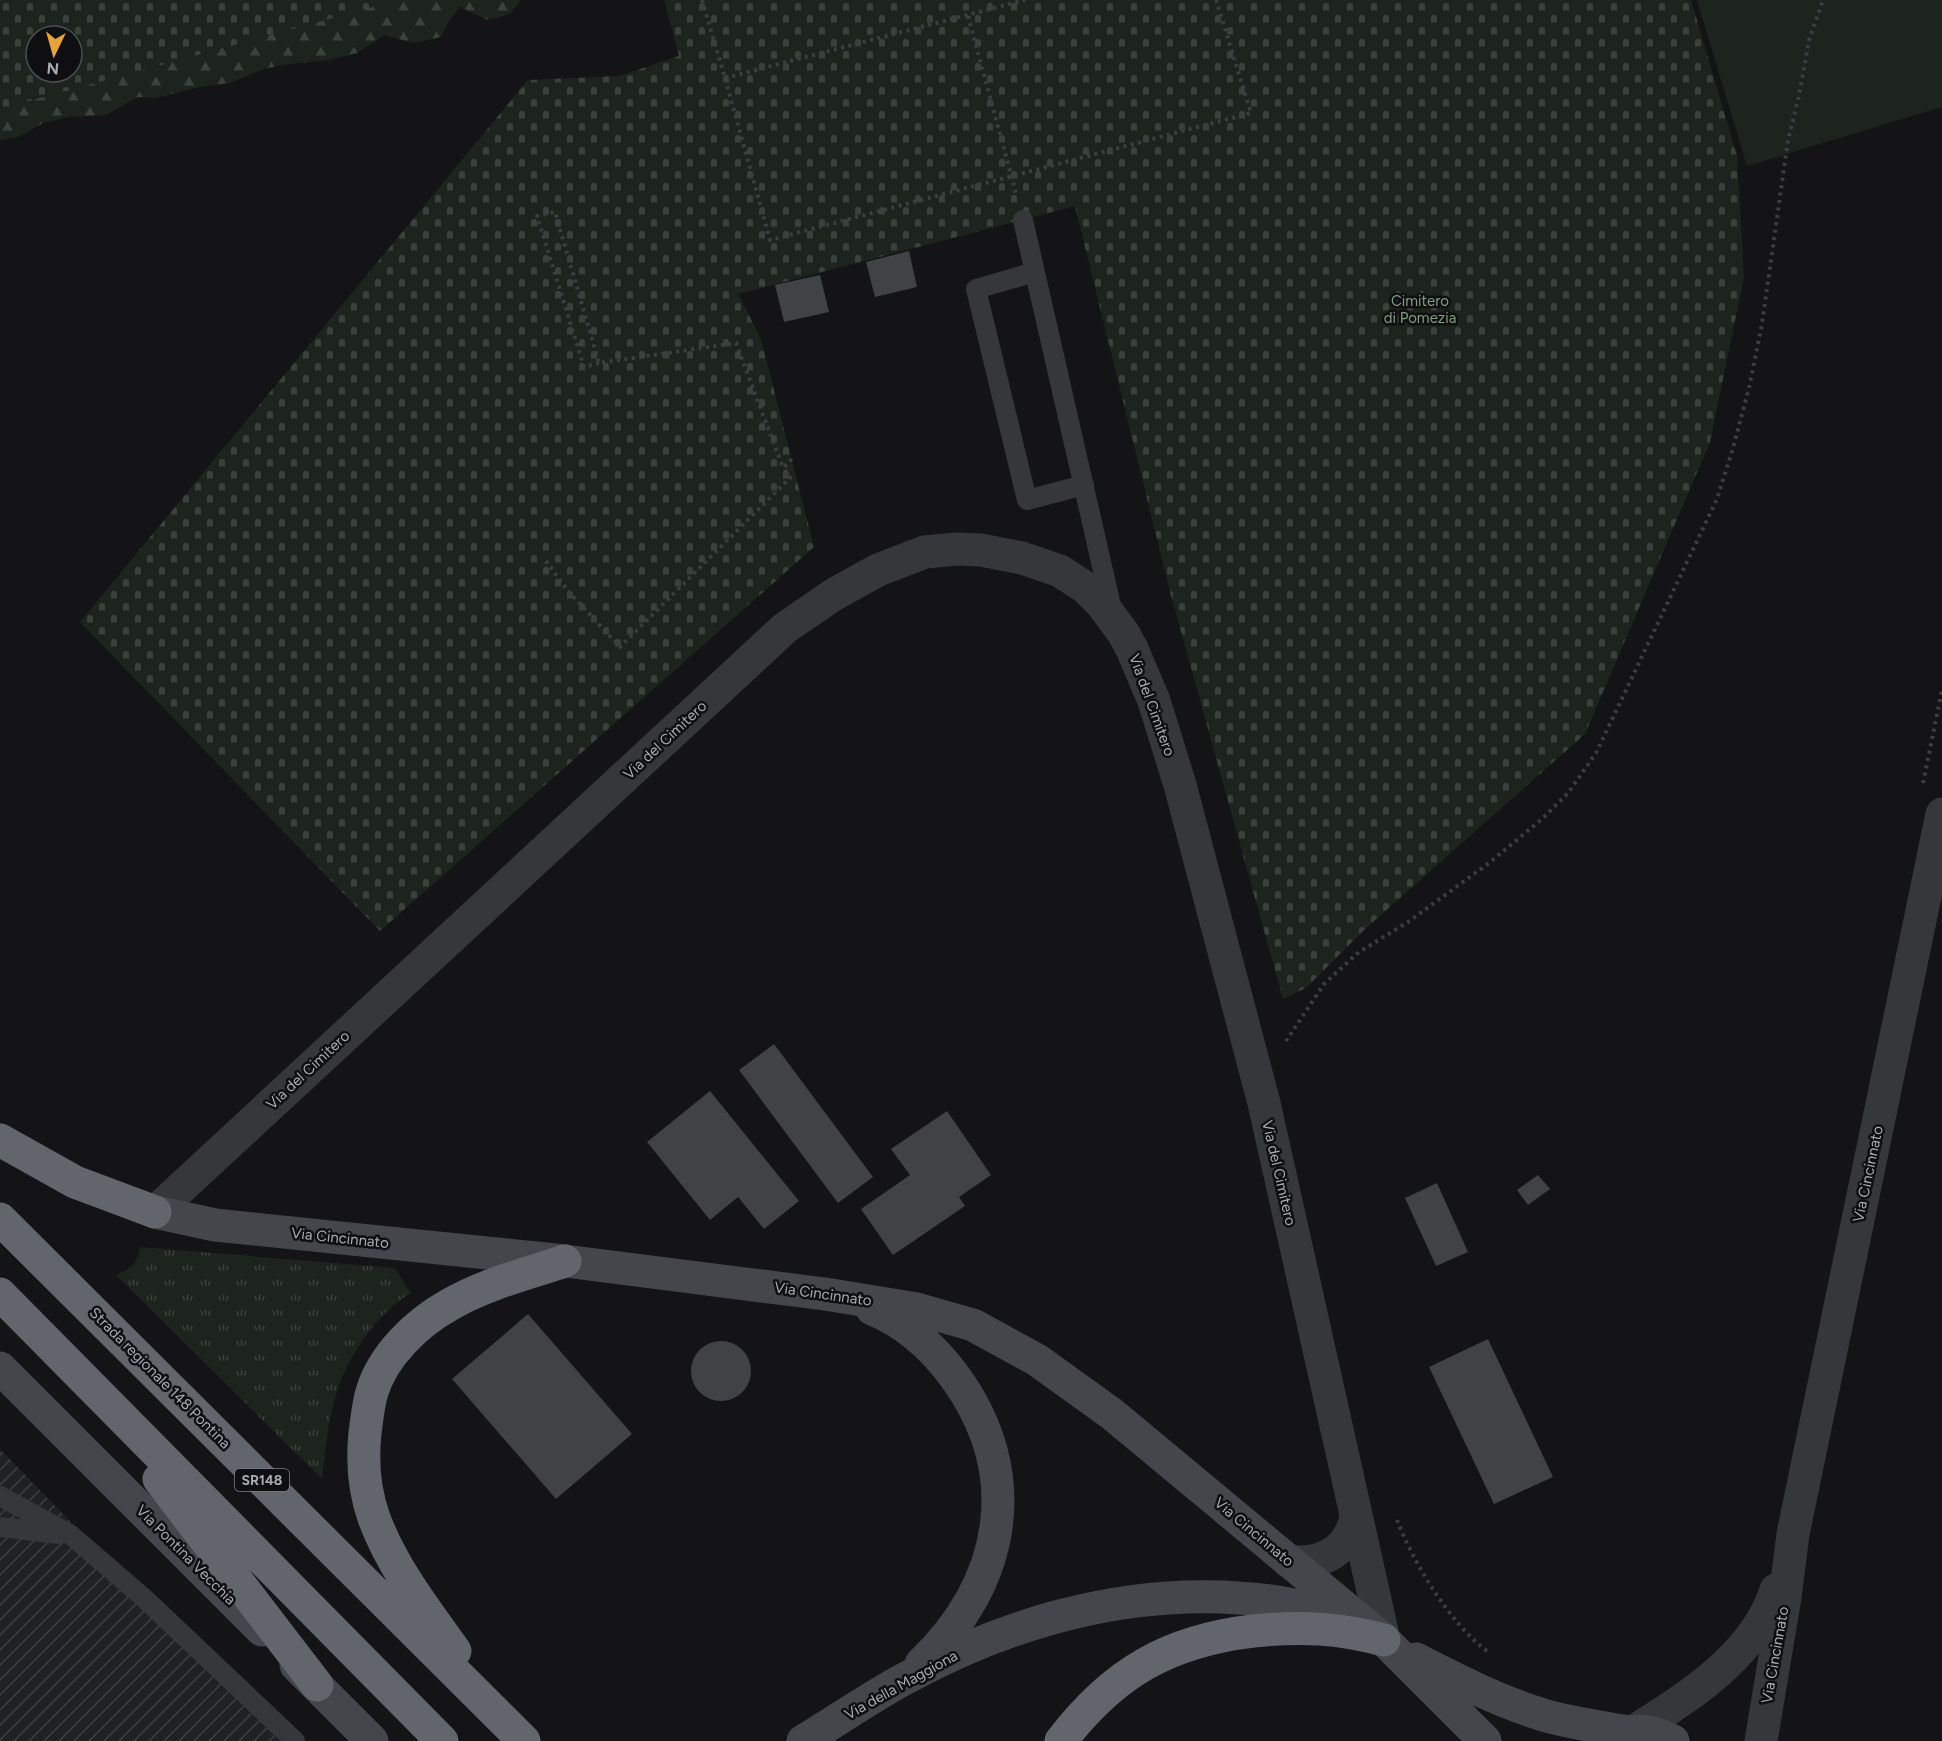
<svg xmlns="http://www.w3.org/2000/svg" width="1942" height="1741" font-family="Figtree,sans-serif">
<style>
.industrial{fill:url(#industrial-furrows)}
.grass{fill:url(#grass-tufts)}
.forest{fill:url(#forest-firs);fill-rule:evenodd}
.cemetery{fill:url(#cemetery-stones);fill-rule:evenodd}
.park{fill:#1d241d}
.building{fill:#414246}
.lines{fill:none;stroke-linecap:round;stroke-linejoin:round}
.path{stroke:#3c3e42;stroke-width:4;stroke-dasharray:3 4.5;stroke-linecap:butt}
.lane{stroke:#36373b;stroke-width:20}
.street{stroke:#36373b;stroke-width:33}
.secondary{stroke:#44464b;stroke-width:33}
.highway{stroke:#62656b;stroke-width:33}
.labels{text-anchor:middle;stroke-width:5;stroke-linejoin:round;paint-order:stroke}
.shield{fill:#0f0f11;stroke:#797d84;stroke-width:1.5}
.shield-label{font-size:14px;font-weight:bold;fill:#a7acb5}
.park-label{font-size:15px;fill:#7f9f7f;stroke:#0f0f11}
.street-label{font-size:15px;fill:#a7acb5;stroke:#0f0f11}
</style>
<defs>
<pattern id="industrial-furrows" width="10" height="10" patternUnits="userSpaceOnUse" patternTransform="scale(1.5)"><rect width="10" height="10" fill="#202123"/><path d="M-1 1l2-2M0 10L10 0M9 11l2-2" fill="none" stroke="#3e3f41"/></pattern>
<pattern id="grass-tufts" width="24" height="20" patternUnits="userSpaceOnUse" patternTransform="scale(1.5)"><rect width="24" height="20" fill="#1d241d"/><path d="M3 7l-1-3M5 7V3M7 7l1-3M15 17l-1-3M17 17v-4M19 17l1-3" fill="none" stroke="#3b413c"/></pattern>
<pattern id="forest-firs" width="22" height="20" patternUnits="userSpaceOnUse" patternTransform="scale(1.5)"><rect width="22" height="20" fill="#1d241d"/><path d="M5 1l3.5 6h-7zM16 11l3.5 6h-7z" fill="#3b413c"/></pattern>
<pattern id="cemetery-stones" width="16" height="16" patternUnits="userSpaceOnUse" patternTransform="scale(1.5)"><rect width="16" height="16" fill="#1d241d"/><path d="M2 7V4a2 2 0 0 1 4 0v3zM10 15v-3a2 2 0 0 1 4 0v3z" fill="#3b413c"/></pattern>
</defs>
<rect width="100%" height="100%" fill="#141416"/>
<path class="industrial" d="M0,1449L284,1741H0Z"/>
<path class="grass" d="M140,1247L395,1268L411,1293C394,1303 379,1318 367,1334C331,1383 329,1421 322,1479L116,1275C131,1269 137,1264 140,1247Z"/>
<path class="forest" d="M0,0H521L510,14L488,20L460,7L449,21L441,37L414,43L384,35L357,53L328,60L282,65L264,69L230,83L199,87L156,98L138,97L106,115L68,117L43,123L18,137L0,140ZM36,36H72V72H36Z"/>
<path class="cemetery" d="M0,0H399L0,109ZM36,36H72V72H36Z
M664,0H1691L1737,156L1744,277L1710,442L1585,734L1364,930L1306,988L1283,999L1170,592L1075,206L738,294L761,339L814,547L380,931L80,622L528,80L619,76L679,56Z"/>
<path class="park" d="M1697,0H1942V107L1747,166Z"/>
<path class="building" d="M909,251L917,287L875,297L866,262Z
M820,275L829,312L784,322L775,285Z
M774,1044L873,1177L838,1203L739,1070Z
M710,1091L799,1201L764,1229L738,1197L710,1220L647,1142Z
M947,1111L991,1175L959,1197L965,1206L893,1255L861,1209L910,1175L891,1149Z
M1538,1175L1550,1189L1528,1205L1517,1190Z
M1437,1183L1468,1252L1436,1266L1405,1198Z
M528,1314L632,1434L556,1499L452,1379Z
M1488,1339L1553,1477L1494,1504L1429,1367Z
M691 1371a30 30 0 1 1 60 0a30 30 0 1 1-60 0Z"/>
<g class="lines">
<path class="path" d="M702,0L725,78L770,240L1251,113L1216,0
M968,16L1016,193
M725,78L1025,0
M599,363L584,367L537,216L555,212L599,363L736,343L783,468
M546,561L568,591L620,647L790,478L783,468L792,459
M1923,783L1942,690
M1286,1041L1324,984L1359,952L1408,922L1489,863L1542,819L1568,793L1596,753L1717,499L1733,448L1749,388L1762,324L1788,140L1799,96L1809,40L1823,0
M1397,1520C1413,1562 1451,1625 1487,1651"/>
<path class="lane" d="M1023,220L1112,610
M1035,272L976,289L1027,500L1084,485
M0,1496L71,1535L145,1599L295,1741
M0,1527L59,1534"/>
<path class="street" d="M155,1212L785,628L833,595L878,570L925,552L957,549L981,550L1022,558L1060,571L1086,588L1101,603L1124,634L1132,649L1154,701L1180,785L1264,1103L1384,1640
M1288,1561C1321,1566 1349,1551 1356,1517
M1636,1730C1691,1695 1755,1655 1776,1590
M1761,1741L1785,1597L1793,1534L1942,814"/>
<path class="secondary" d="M155,1212L215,1225L565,1261L825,1294L917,1309L973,1325L1037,1360L1112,1414L1384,1640L1485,1741
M872,1309C907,1323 933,1347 955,1377C1026,1475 1005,1583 921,1664
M0,1368L262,1630
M1416,1659C1457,1680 1498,1701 1543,1715C1570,1723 1600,1727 1629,1732
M296,1665L372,1741
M803,1741C838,1720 872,1696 908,1677C1004,1625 1112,1593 1222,1597C1266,1599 1309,1604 1350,1623
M1610,1741C1631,1726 1651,1729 1673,1741"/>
<path class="highway" d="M0,1140L75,1182L155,1212
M0,1219L524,1741
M0,1294L442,1741
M159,1479L317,1685
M455,1651C425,1609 392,1567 374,1518C364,1490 362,1462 365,1433C367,1419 368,1405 372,1392C383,1355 417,1323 449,1305C485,1284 526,1274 565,1261
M1061,1741C1113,1673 1168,1641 1253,1631C1301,1626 1338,1628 1384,1640"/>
</g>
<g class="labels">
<rect class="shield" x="235" y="1469" width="54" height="22" rx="4.5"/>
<g class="shield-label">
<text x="262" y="1485">SR148</text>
</g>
<g class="park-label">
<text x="1420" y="306">Cimitero<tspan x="1420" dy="17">di Pomezia</tspan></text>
</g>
<g class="street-label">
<text transform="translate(1152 705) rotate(70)" y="5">Via del Cimitero</text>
<text transform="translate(665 740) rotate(-43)" y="5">Via del Cimitero</text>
<text transform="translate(308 1070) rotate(-43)" y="5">Via del Cimitero</text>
<text transform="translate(1279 1173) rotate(77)" y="5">Via del Cimitero</text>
<text transform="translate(1868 1174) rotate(-78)" y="5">Via Cincinnato</text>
<text transform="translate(340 1238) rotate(6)" y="5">Via Cincinnato</text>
<text transform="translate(823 1294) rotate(8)" y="5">Via Cincinnato</text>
<text transform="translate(160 1378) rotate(45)" y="5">Strada regionale 148 Pontina</text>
<text transform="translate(1254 1532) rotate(40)" y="5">Via Cincinnato</text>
<text transform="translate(186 1555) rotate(45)" y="5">Via Pontina Vecchia</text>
<text transform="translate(1775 1655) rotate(-80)" y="5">Via Cincinnato</text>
<text transform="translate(901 1685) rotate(-29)" y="5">Via della Maggiona</text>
</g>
</g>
<g transform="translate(54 54) rotate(185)"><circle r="28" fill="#0f0f11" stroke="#4c4e53" stroke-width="1.5"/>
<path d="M0-4.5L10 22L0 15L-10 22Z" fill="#e5a23d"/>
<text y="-9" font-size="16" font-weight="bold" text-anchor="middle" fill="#a7acb5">N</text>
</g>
</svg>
